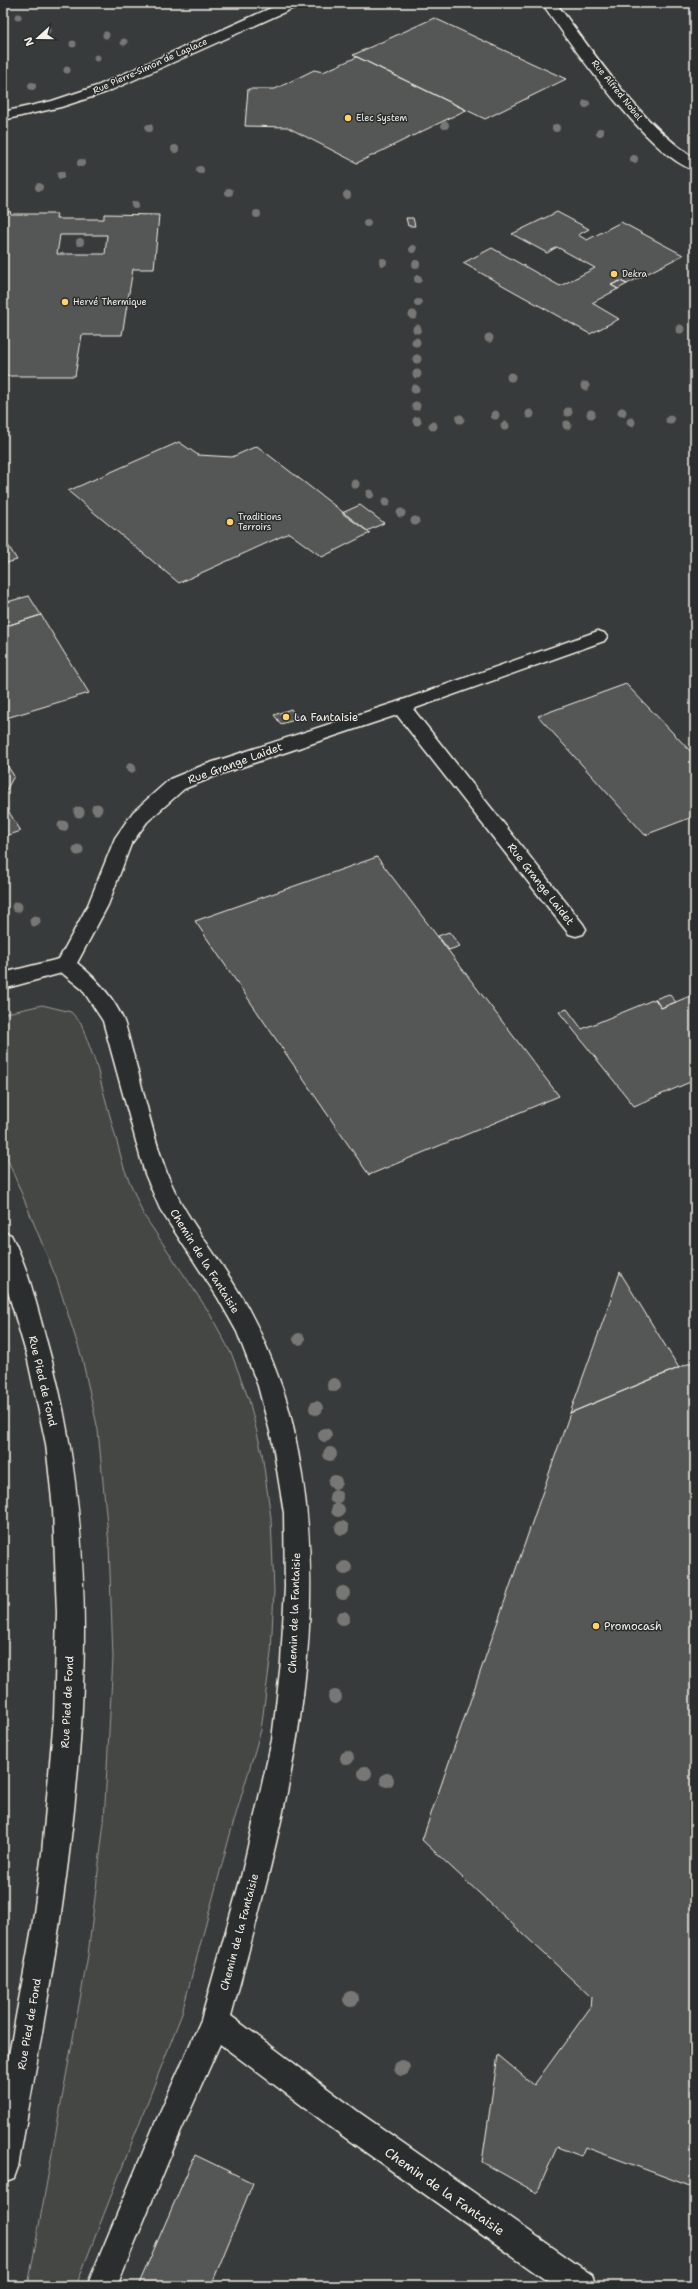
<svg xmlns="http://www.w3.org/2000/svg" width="698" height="2289" font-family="'Shantell Sans',sans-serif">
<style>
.built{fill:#373a3a}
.green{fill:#444645;stroke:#9c9c96}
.building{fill:#555756;stroke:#f4f1e8;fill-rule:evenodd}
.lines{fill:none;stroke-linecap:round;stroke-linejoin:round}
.service-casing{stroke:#f4f1e8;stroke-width:3}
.minor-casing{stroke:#f4f1e8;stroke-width:3}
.secondary-casing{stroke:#f4f1e8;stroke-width:3}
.service{fill:#2a2d2e;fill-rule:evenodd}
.minor{fill:#2a2d2e;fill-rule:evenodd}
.secondary{fill:#2a2d2e;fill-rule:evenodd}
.tree{fill:#777875}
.poi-dot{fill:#ffd166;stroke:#2a2d2e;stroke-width:1.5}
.labels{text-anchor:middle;stroke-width:3;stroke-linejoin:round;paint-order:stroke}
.far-street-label{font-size:9px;fill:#f4f1e8;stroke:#2a2d2e}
.far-poi-label{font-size:9px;fill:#f4f1e8;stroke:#2a2d2e;text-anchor:start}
.poi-label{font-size:11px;fill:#f4f1e8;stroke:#2a2d2e;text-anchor:start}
.street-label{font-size:11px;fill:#f4f1e8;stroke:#2a2d2e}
.near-street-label{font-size:13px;fill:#f4f1e8;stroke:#2a2d2e}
</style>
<rect width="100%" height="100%" fill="#2a2d2e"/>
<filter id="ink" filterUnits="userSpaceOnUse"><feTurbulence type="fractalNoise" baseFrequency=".025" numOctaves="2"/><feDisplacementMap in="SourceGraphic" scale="8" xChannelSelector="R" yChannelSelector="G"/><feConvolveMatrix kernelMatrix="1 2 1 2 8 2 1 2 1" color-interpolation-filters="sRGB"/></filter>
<g filter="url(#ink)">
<path class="built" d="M3,3H695V2286H3Z"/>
<path class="green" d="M42,1005L71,1012L81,1023L96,1064L124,1168L143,1214L209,1312L232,1355L249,1400L262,1453L271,1518L274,1591L271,1653L261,1730L231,1831L181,2016L76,2286H28L88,1955L104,1822L113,1658L109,1545L98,1430L82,1358L57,1280L3,1148V1014Z"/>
<path class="building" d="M434,18L566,79L485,119L353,55Z
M357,57L466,110L357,163L287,127L245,126L248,89H275L314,70L323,72Z
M10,211L11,214H57L56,219H104V214L159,215L154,269H133L122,335H82L75,376H3V215ZM60,235H107L105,254H57Z
M557,212L589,229L578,235L587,240L621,222L683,255L627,284L620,281L611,285L618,289L592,303L619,319L590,334L463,263L492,248L560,286L595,268L557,247L547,253L512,234Z
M406,218H413L415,226H408Z
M620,281L627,284L618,289L611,285Z
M179,442L198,455L232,457L257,446L370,533L322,557L289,533L179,583L68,491Z
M360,505L384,523L367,531L342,513Z
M3,537L17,560L3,564Z
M29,596L41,615L3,627V603Z
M41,615L89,693L3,719V627Z
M626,684L695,756V816L645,835L538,716Z
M291,709L298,719L281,724L274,715Z
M3,759L14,776L3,796Z
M3,803L21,831L3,837Z
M377,857L559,1096L369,1175L195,921Z
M449,932L460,946L449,950L438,936Z
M669,994L676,1002L661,1008L655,999Z
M695,994V1080L634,1106L559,1012L567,1009L582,1029L655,999L661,1008Z
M620,1272L679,1368L570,1413L611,1299Z
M695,1361V2188L585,2147L581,2156L557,2147L537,2193L482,2162L498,2055L534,2085L590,2008L591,1997L422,1840L570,1413Z
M195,2155L253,2183L211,2286H138Z"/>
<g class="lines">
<defs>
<path id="service" d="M282,3H300L298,6L107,92L61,107L3,120V112L52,101L97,86Z
M542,3H556C599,59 636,119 695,159V170C652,160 569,42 542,3Z"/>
<path id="minor" d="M598,631L604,633L607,637L604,641L413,709L583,924L586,929L583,934L576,936L569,934L397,715L218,775L184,789L147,822L131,844L108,905L77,963C96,978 113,997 123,1019C128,1031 130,1045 134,1057C145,1096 153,1138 168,1176C184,1216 213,1249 235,1286C254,1316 268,1348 280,1382C291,1410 296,1440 301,1469C332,1655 279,1839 231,2016L360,2113L592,2275L596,2286H554L340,2134L220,2044L177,2140L117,2286H87L156,2121L201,2020L241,1877L272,1740L281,1662L285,1587L284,1513L272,1439L258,1386L237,1332L218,1298L160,1209L145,1174L103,1021L82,989L62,973L3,989V973L59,959L88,905L115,838L133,812L170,779L204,765L394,703Z"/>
<path id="secondary" d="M3,1232L11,1235C28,1267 37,1307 47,1343C123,1610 66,1900 18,2167L14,2178L3,2182V2088L32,1928L42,1853L54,1717L57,1613L53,1509L46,1444L27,1356L3,1275Z"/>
</defs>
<use href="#service" class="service-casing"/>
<use href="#minor" class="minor-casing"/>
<use href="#secondary" class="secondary-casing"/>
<use href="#service" class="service"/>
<use href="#minor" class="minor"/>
<use href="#secondary" class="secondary"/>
</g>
<g class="tree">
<circle cx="18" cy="17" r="3.5"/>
<circle cx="47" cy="30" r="3.5"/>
<circle cx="106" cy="35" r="3.5"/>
<circle cx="124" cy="42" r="3.5"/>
<circle cx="73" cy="44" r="3.5"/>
<circle cx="97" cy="58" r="3.5"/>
<circle cx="67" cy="70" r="3.5"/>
<circle cx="32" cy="86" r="4"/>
<circle cx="586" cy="104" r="4"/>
<circle cx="445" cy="125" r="4"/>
<circle cx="149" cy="128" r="4"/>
<circle cx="556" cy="128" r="4"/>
<circle cx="600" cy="132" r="4"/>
<circle cx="175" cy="149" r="4"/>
<circle cx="634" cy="159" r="4"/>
<circle cx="81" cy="163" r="4"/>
<circle cx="200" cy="170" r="4"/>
<circle cx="61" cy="175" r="4"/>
<circle cx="39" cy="187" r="4"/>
<circle cx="229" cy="192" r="4"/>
<circle cx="347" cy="195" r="4"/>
<circle cx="135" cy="205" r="4"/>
<circle cx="257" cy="214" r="4"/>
<circle cx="367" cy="223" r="4"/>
<circle cx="80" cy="242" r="4"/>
<circle cx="413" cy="249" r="4"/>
<circle cx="383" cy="262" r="4"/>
<circle cx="416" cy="264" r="4"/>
<circle cx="418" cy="279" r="4"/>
<circle cx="418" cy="303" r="4"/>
<circle cx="413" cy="315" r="4.5"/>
<circle cx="417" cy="329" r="4.5"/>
<circle cx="680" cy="329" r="4.5"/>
<circle cx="489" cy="338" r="4.5"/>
<circle cx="416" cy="342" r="4.5"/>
<circle cx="417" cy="359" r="4.5"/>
<circle cx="417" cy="374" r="4.5"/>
<circle cx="511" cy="377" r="4.5"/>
<circle cx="585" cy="386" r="4.5"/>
<circle cx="415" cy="389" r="4.5"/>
<circle cx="416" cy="406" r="4.5"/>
<circle cx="568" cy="412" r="4.5"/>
<circle cx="622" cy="412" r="4.5"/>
<circle cx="530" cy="414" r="4.5"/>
<circle cx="591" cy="414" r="4.5"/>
<circle cx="495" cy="415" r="4.5"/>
<circle cx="460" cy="419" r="4.5"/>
<circle cx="670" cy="420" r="4.5"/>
<circle cx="417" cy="421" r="4.5"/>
<circle cx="631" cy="422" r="4.5"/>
<circle cx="567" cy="425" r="4.5"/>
<circle cx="433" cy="426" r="4.5"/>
<circle cx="505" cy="426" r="4.5"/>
<circle cx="355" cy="484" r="4.5"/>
<circle cx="370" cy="494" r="4.5"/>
<circle cx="386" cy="502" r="4.5"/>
<circle cx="401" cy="513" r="4.5"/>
<circle cx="415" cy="521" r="4.5"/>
<circle cx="131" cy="768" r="5"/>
<circle cx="97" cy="809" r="5.5"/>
<circle cx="79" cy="812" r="5.5"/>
<circle cx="63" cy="826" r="5.5"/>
<circle cx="78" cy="850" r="5.5"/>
<circle cx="17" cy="907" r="5.5"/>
<circle cx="35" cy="921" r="5.5"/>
<circle cx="299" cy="1339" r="6"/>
<circle cx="334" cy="1385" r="7"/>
<circle cx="316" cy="1408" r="7"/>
<circle cx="325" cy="1435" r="7"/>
<circle cx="330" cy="1454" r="7"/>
<circle cx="335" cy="1482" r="7"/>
<circle cx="336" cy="1497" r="7"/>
<circle cx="338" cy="1510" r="7"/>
<circle cx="342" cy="1528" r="7"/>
<circle cx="345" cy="1568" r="7"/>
<circle cx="343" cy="1593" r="7"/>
<circle cx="343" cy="1618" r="7"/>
<circle cx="335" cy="1697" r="7"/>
<circle cx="347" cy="1758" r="7"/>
<circle cx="365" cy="1773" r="7"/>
<circle cx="387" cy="1780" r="7"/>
<circle cx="351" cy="1999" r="8"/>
<circle cx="402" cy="2068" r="8"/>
</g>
</g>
<g class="poi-dot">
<circle cx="348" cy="118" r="4"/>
<circle cx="614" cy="274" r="4"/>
<circle cx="65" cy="302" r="4"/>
<circle cx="230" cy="522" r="4"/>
<circle cx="286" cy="717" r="4"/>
<circle cx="596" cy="1626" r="4"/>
</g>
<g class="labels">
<g class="far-street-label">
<text transform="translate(150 66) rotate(-24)" y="3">Rue Pierre-Simon de Laplace</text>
<text transform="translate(617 90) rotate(51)" y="3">Rue Alfred Nobel</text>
</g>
<g class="far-poi-label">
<text x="356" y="121">Elec System</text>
<text x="622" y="277">Dekra</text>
<text x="73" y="305">Hervé Thermique</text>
<text x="238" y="520">Traditions<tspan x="238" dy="10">Terroirs</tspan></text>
</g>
<g class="poi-label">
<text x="294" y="721">La Fantaisie</text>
<text x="604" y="1630">Promocash</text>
</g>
<g class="street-label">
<text transform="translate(235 763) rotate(-20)" y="4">Rue Grange Laidet</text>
<text transform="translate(541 884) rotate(52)" y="4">Rue Grange Laidet</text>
<text transform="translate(205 1261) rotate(58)" y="4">Chemin de la Fantaisie</text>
<text transform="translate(43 1381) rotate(77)" y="4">Rue Pied de Fond</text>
<text transform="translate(294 1613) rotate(-88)" y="4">Chemin de la Fantaisie</text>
<text transform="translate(67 1702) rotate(-87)" y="4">Rue Pied de Fond</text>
<text transform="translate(239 1932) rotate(-75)" y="4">Chemin de la Fantaisie</text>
<text transform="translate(29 2024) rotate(-80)" y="4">Rue Pied de Fond</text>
</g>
<g class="near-street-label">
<text transform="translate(445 2191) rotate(35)" y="5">Chemin de la Fantaisie</text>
</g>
</g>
<rect width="698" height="2289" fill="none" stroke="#2a2d2e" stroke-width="16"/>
<rect x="8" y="8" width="682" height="2273" fill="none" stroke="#f4f1e8" stroke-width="1.5" filter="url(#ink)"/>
<g transform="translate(38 38) rotate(249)" stroke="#2a2d2e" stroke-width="3" paint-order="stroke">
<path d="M0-3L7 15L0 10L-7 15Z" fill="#f4f1e8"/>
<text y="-6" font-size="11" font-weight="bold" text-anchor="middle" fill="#f4f1e8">N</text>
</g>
</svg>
